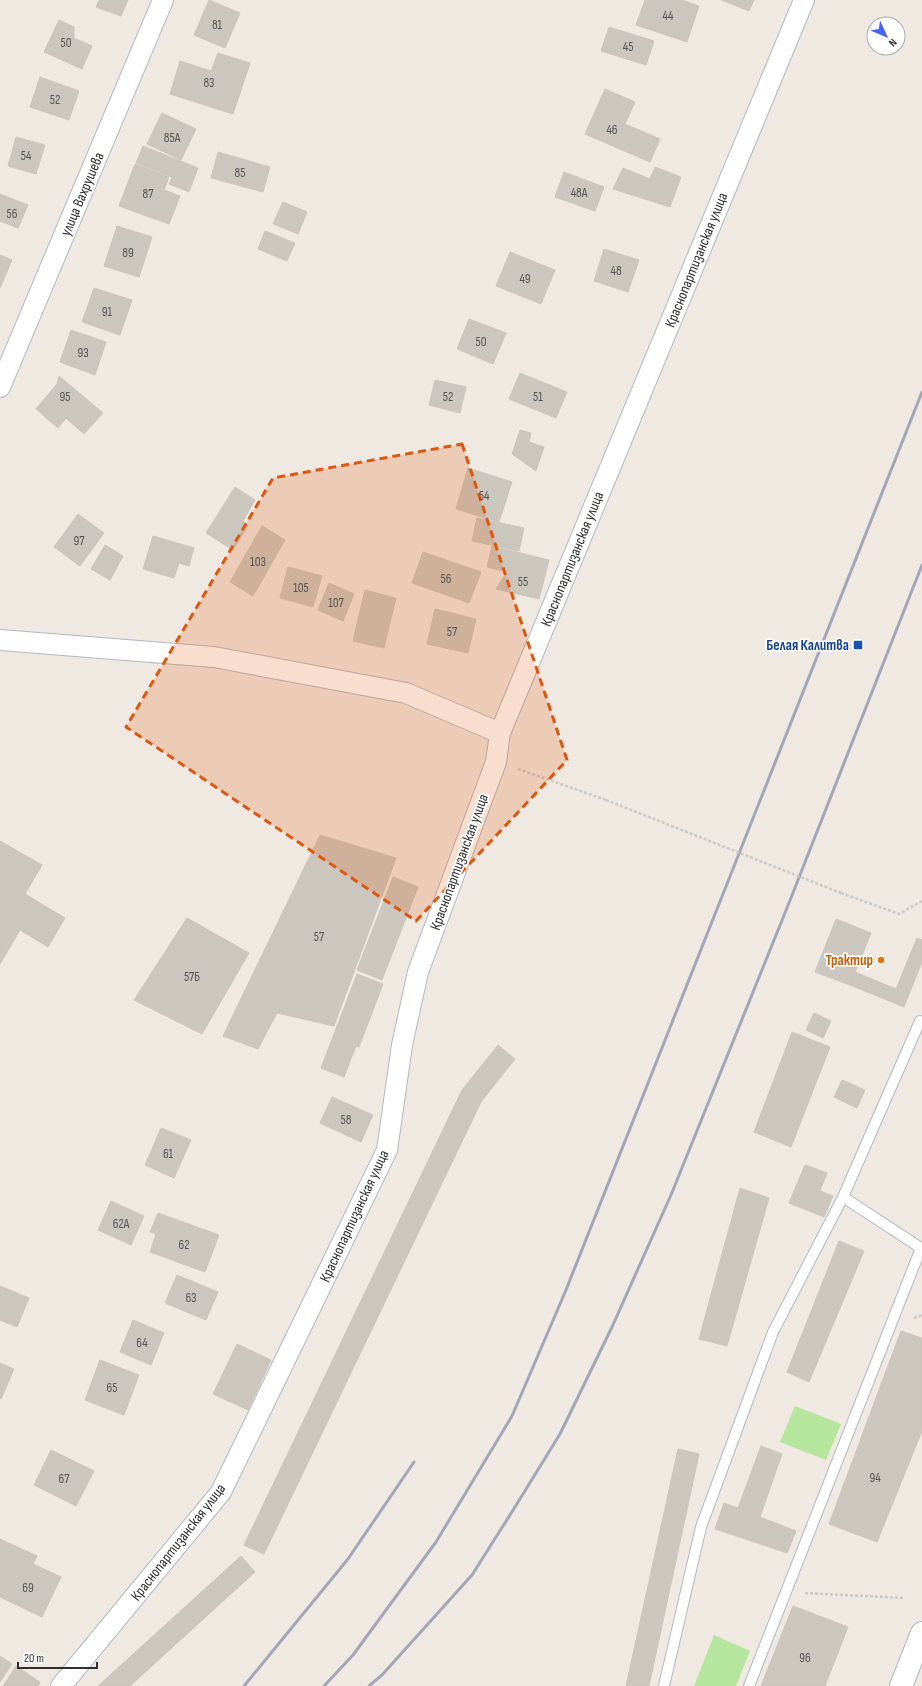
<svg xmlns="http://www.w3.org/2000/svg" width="922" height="1686" font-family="'Sofia Sans Condensed',sans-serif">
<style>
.green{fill:#b6e59e}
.building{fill:#cbc7bf;stroke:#cbc5ba}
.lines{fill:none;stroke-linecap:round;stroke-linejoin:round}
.lane-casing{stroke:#b4b7c1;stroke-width:12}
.street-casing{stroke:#b4b7c1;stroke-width:22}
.secondary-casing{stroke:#b4b7c1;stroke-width:24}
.path{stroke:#c9c9c9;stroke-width:2.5;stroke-dasharray:3 2;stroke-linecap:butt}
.lane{stroke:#fff;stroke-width:10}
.street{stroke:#fff;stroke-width:20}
.secondary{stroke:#fff;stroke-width:22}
.rail{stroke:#a3a6b8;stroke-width:3}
.path-bridge{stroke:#c9c9c9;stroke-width:2.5;stroke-dasharray:3 2;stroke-linecap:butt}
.marked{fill:#df570e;fill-opacity:0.2;stroke:#df570e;stroke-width:3;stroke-dasharray:8 5;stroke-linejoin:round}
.transit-dot{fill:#1a4fb4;stroke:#fff;stroke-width:1.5}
.food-dot{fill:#e8710a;stroke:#fff;stroke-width:1.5}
.labels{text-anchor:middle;stroke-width:3.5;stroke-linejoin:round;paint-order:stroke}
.number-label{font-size:13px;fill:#555452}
.street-label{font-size:15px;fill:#2e2e2e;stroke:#fff}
.transit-label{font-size:15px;font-weight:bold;fill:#164399;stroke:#fff;text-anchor:end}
.food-label{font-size:15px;font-weight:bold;fill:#c56008;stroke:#fff;text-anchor:end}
</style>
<rect width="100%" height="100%" fill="#efe9e1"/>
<path class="green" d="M795,1406L841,1424L826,1460L780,1442Z
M714,1635L750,1651L736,1686H694Z"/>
<path class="building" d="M99,0H128L121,16L96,7Z
M209,0L240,13L225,48L194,35Z
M645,0H682L699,6L687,42L636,25Z
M721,0H754L749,11Z
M59,20L74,27V38L92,46L82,69L44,52Z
M609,27L654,41L646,65L601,51Z
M218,53L250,63L233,114L170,94L180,61L211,71Z
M40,77L79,91L69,120L30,107Z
M605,89L635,102L625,124L660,139L650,162L585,134Z
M162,113L196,129L181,160L147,144Z
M16,137L45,145L36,174L8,166Z
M143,146L198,168L189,192L169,184L172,177L136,163Z
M218,152L270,167L263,192L211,178Z
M135,164L169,177L164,190L180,196L169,224L119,206Z
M655,167L681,177L670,207L613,189L623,168L650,179Z
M564,172L604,187L595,211L555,197Z
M0,194L28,205L18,228L0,221Z
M283,202L307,212L298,234L273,224Z
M117,226L152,237L139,277L104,266Z
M265,231L295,243L287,261L258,249Z
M604,249L639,260L628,292L594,281Z
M510,252L555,270L541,304L496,286Z
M0,255L12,260L0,288Z
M94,288L132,300L120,335L82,322Z
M469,319L506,333L493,364L457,349Z
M71,330L106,342L95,375L60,362Z
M520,373L567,392L556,418L509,399Z
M59,376L103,413L84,434L66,418L58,428L36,409L57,384Z
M435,380L466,387L460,413L429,405Z
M520,430L531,433L529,442L544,447L536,471L512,454Z
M468,468L512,482L499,522L456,509Z
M235,487L255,500L243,521L248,525L233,550L206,533Z
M78,514L104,533L80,566L54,547Z
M477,518L524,528L519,551L472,541Z
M262,526L285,540L253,596L230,582Z
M153,536L194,548L189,566L179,563L174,578L143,569Z
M105,545L123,556L110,580L91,569Z
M492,546L549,560L539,599L496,589L507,572L487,567Z
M423,552L481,572L469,603L412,583Z
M288,567L322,576L313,607L280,598Z
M329,583L354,594L343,621L318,610Z
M365,590L396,598L384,648L353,641Z
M435,609L476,619L468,653L427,644Z
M320,835L396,858L334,1026L277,1013L258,1049L223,1036Z
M0,841L42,865L25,894L65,918L48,947L20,930L0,964Z
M393,877L418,887L382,980L357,970Z
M187,918L249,953L202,1034L134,1000Z
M836,919L871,933L850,985L815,972Z
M917,938L922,940V962L904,1007L850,985L855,972L896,989Z
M357,974L383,984L359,1047L356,1046L344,1077L321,1068Z
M814,1013L831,1021L823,1038L806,1030Z
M792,1032L830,1047L791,1147L754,1132Z
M498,1045L515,1059L481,1102L264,1554L244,1545L462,1090Z
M842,1080L865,1090L857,1108L834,1097Z
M332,1097L373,1115L361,1142L320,1123Z
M161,1128L191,1140L174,1178L145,1165Z
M805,1165L827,1173L820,1191L833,1196L824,1217L789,1203Z
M740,1188L769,1198L727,1346L699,1339Z
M111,1201L144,1216L131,1245L98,1230Z
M158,1213L219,1235L205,1272L150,1252L156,1234L150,1232Z
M839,1241L864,1251L809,1382L787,1372Z
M177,1275L218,1292L206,1320L165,1303Z
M0,1286L29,1298L17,1327L0,1320Z
M133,1320L164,1333L151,1365L120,1352Z
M901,1331L922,1338V1431L877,1542L829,1524Z
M237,1344L271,1360L248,1410L213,1394Z
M100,1360L139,1375L124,1415L85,1400Z
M0,1363L14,1369L1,1399H0Z
M761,1446L782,1454L760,1517L796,1531L787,1553L715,1529L724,1503L738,1508Z
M678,1449L699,1454L649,1686H626Z
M51,1450L94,1471L76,1506L34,1485Z
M0,1539L37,1556L33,1564L61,1577L42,1617L0,1597Z
M241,1556L255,1572L130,1686H98Z
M793,1606L848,1627L825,1686H761Z
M0,1656L12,1664L0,1682Z
M16,1666L40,1682L38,1686H3Z"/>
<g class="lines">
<defs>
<path id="lane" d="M920,1021L843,1197L921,1248
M664,1686L701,1527L773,1332L843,1197
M749,1686L921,1248H922"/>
<path id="street" d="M0,387L163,0
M0,640L214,657L406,693L500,733
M61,1686L221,1492L387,1150L402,1045L418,972L496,762L500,733L804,0"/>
<path id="secondary" d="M901,1686L922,1633"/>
</defs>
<use href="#lane" class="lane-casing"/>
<use href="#street" class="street-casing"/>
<use href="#secondary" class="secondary-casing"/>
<path class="path" d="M518,769L606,800
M841,893L899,914L922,901
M914,1318L922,1315
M805,1593L904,1598"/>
<use href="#lane" class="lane"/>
<use href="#street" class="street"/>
<use href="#secondary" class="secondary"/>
<path class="rail" d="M244,1686L348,1559L414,1462
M324,1686L353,1655L436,1542L512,1416L566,1290L922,392
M369,1686L382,1675L472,1575L515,1507L560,1434L612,1327L671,1195L787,908L922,565"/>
<path class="path-bridge" d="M606,800L841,893"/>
</g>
<path class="marked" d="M462,444L567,760L416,921L126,727L273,478Z"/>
<rect class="transit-dot" x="853" y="640" width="10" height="10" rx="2"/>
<circle class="food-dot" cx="881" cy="960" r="4"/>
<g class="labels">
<g class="number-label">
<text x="668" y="20">44</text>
<text x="217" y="29">81</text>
<text x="66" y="47">50</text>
<text x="628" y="51">45</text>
<text x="209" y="87">83</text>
<text x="55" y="104">52</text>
<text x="612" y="134">46</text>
<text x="172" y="142">85А</text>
<text x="26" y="160">54</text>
<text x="240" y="177">85</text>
<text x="579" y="197">48А</text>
<text x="148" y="198">87</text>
<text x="12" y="218">56</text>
<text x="128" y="257">89</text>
<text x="616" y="275">48</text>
<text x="525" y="283">49</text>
<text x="107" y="316">91</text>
<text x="481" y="346">50</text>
<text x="83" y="357">93</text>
<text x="65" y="401">95</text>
<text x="448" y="401">52</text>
<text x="538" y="401">51</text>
<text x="484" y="500">54</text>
<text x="79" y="545">97</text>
<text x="258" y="566">103</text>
<text x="446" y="583">56</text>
<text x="523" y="586">55</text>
<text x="301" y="592">105</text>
<text x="336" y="607">107</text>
<text x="452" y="636">57</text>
<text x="319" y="941">57</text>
<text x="192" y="981">57Б</text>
<text x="346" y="1124">58</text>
<text x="168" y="1158">61</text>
<text x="121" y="1228">62А</text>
<text x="184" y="1249">62</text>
<text x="191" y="1302">63</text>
<text x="142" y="1347">64</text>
<text x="112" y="1392">65</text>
<text x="875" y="1482">94</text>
<text x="64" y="1483">67</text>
<text x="28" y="1592">69</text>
<text x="805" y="1662">96</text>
</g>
<g class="street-label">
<text transform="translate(82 194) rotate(-67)" y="5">улица Вахрушева</text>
<text transform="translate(696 260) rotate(-68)" y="5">Краснопартизанская улица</text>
<text transform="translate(572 559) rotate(-68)" y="5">Краснопартизанская улица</text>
<text transform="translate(459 862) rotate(-70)" y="5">Краснопартизанская улица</text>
<text transform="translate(354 1216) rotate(-65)" y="5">Краснопартизанская улица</text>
<text transform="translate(178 1542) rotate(-52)" y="5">Краснопартизанская улица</text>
</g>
<g class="transit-label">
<text x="849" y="650">Белая Калитва</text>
</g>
<g class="food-label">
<text x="873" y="965">Трактир</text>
</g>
</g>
<g transform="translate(886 36) rotate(134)"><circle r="19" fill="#ffffff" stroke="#ababab"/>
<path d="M0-3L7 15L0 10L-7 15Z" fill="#4264fb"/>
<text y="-6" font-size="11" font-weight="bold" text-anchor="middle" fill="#2e2e2e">N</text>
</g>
<path d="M18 1662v6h79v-6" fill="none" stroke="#2e2e2e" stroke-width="2"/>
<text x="24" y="1662" font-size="12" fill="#2e2e2e" stroke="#ffffff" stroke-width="3" paint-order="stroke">20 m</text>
</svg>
